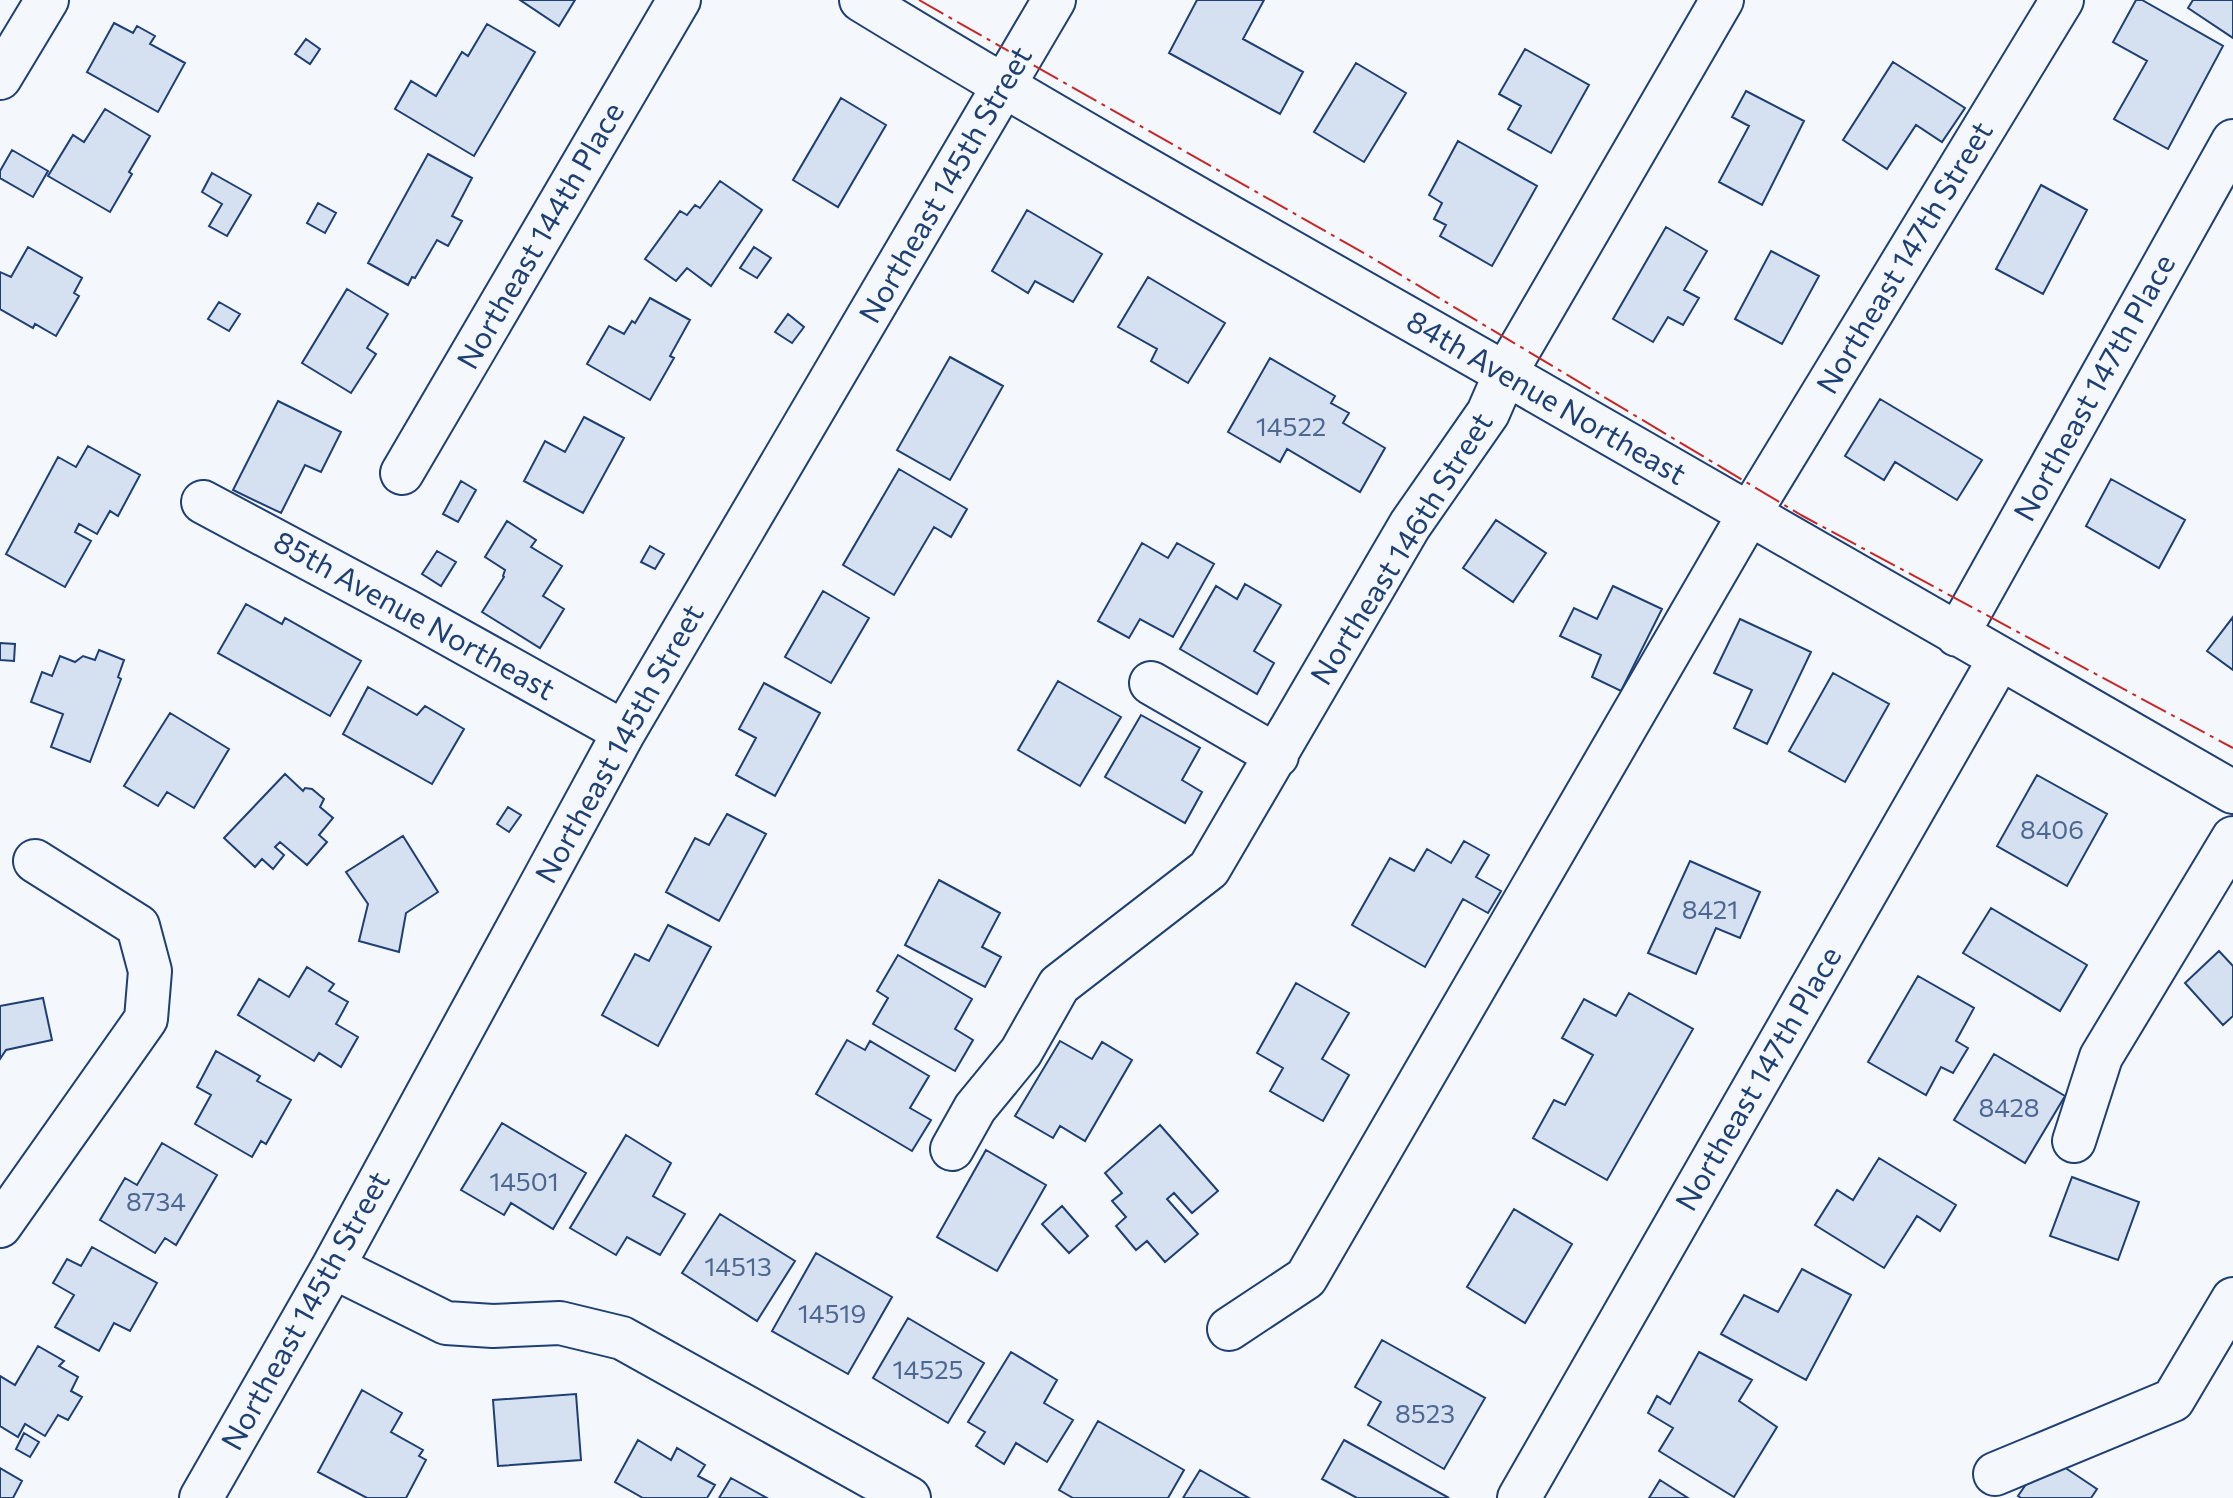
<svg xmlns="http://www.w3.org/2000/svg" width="2233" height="1498" font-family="Commissioner,sans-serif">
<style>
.building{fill:#d5e0f0;stroke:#1d3f73;stroke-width:2}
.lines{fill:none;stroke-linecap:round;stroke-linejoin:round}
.minor-casing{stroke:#1d3f73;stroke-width:46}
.minor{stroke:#f4f7fb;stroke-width:42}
.power{stroke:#c62828;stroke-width:2;stroke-dasharray:28 6 4 6;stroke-linecap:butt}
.labels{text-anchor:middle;stroke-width:6;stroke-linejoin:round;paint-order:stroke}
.number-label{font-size:26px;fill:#4b6792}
.street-label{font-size:30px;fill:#1d3f73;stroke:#f4f7fb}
</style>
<rect width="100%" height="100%" fill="#f4f7fb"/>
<path class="building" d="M520,0H575L559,26Z
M1197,0H1264L1243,39L1303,72L1280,114L1169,53Z
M2136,0H2142L2223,46L2168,149L2114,119L2147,61L2113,42Z
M2193,0H2233V38L2188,8Z
M114,23L133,33L137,26L155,36L150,44L185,63L158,112L87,72Z
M487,24L535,52L474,156L395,109L411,81L436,96L462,52L468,56Z
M306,39L320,49L310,64L295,54Z
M1525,49L1589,85L1551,153L1508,129L1521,106L1499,94Z
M1893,62L1965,108L1942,142L1916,125L1887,169L1843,140Z
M1356,63L1406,93L1364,162L1314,132Z
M1746,91L1804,121L1762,205L1719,182L1749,126L1732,117Z
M841,98L886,125L838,207L793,180Z
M105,109L150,136L129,172L132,174L110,212L48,176L73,135L84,142Z
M1458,141L1537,186L1492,266L1440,236L1446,225L1434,219L1442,203L1429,195Z
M12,150L48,171L33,197L0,178V171Z
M428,154L472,178L452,216L462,221L448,246L437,240L415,278L412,277L408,285L368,263Z
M212,173L251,195L227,236L209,226L222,204L202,192Z
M720,181L762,210L711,286L687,268L676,281L645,259L680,211L687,215L695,205L700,208Z
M2041,185L2087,210L2043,294L1996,269Z
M318,203L336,213L325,233L307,223Z
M1027,210L1102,254L1073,302L1035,281L1028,293L992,271Z
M1666,227L1707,251L1684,290L1699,298L1683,325L1668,317L1653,342L1613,319Z
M28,247L82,278L74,293L79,296L56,336L35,324L33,328L0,309V272L11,277Z
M754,247L771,258L757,278L740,268Z
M1771,251L1819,276L1782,344L1735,319Z
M1148,277L1225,323L1188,383L1151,361L1157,349L1118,327Z
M347,289L388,314L367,348L376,354L351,393L302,363Z
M650,298L690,320L670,356L674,358L650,400L587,364L609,326L624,334L632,321L635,323Z
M219,302L240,314L229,331L208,319Z
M788,314L804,327L792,343L775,332Z
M950,357L1003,386L950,480L897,450Z
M1270,358L1335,396L1331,403L1349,413L1343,423L1385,448L1360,492L1287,449L1280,462L1228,432Z
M1880,399L1982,460L1957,500L1895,462L1884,480L1845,456Z
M278,401L341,432L321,472L305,465L281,513L233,490Z
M584,417L624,438L583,513L524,481L545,441L565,452Z
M88,446L140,475L118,516L110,511L97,534L79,524L75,532L91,541L65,587L6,554L58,457L76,467Z
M899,469L967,509L951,537L934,527L894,595L843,565Z
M2111,479L2185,520L2159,568L2086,526Z
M461,481L476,490L458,522L443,514Z
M1496,520L1546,553L1513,602L1463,568Z
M507,521L536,540L531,547L562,566L543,596L564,609L540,648L482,612L504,577L503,576L505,570L485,557Z
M1142,543L1168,558L1177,543L1214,564L1173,637L1140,619L1129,638L1098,621Z
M650,546L664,554L655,569L641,562Z
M437,551L456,562L441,586L422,574Z
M1245,584L1281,605L1254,651L1274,663L1257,694L1180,649L1216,586L1237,599Z
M1613,586L1662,609L1621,691L1592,677L1601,655L1560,636L1574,608L1597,619Z
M823,591L869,618L831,683L785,657Z
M246,604L282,624L285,618L361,661L330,716L218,653Z
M2233,617V670L2207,651Z
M1740,619L1811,652L1767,744L1734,728L1752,690L1714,673Z
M0,643L15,644L14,661L0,660Z
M99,650L124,660L118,677L121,679L90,762L51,747L63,714L31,702L42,672L52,676L60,656L75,662L83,656L95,660Z
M1833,673L1889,704L1845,782L1789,751Z
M1058,681L1121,717L1080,786L1018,750Z
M764,683L820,713L775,796L736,775L756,738L739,729Z
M368,687L417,715L425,706L464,729L432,784L343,734Z
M170,713L229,749L194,808L167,792L158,806L124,786Z
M1141,715L1200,748L1182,780L1202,792L1185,823L1105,777Z
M285,774L303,791L305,788L312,789L324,799L320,807L333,818L319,835L327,842L307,865L280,842L275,847L284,855L273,869L262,859L255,867L224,838Z
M2037,775L2107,814L2067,886L1997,846Z
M508,807L521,815L509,832L497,824Z
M727,814L766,834L719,921L666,892L695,838L709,845Z
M403,836L438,892L406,913L399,952L359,941L368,904L346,872Z
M1464,841L1489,855L1476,877L1501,891L1488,913L1463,899L1425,967L1352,925L1390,858L1414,871L1427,849L1451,863Z
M1690,861L1760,892L1740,938L1716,928L1696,974L1648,953Z
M939,880L1000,913L982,947L1001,957L985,987L905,945Z
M1991,908L2087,965L2060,1011L1963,953Z
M668,925L711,947L658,1046L602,1015L635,954L649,961Z
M2219,951L2233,966V1016L2223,1025L2185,983Z
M898,955L972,999L955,1029L973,1040L955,1071L873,1024L888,998L877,991Z
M307,967L334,984L329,991L348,1002L336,1024L358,1037L341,1067L319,1053L314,1061L238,1015L259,979L289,997Z
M1918,976L1974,1008L1956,1041L1968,1048L1953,1073L1941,1067L1926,1095L1868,1062Z
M1296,983L1349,1013L1322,1059L1349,1075L1323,1121L1270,1091L1283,1068L1257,1053Z
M1629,993L1693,1029L1607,1180L1533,1138L1554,1100L1565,1105L1593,1055L1562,1038L1584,999L1616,1016Z
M43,998L52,1040L6,1050L0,1059V1006Z
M847,1040L865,1050L870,1041L929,1076L910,1108L931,1120L912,1151L816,1094Z
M1060,1041L1092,1059L1102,1042L1132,1060L1085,1141L1060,1126L1053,1138L1015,1116Z
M216,1051L260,1076L257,1081L291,1100L266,1144L261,1141L252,1157L195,1124L211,1095L197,1087Z
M1994,1054L2065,1096L2025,1163L1954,1120Z
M502,1123L586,1173L553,1229L511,1203L504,1215L461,1190Z
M1160,1125L1218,1191L1192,1213L1174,1193L1167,1199L1198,1234L1165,1262L1147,1241L1136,1250L1116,1226L1126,1217L1112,1201L1122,1193L1105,1173Z
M626,1135L671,1163L653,1196L685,1214L660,1255L627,1237L616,1255L570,1228Z
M162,1143L217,1175L176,1245L165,1238L155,1253L100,1220L125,1178L137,1185Z
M986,1150L1046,1185L997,1271L937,1237Z
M1879,1158L1956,1205L1940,1231L1917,1216L1884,1268L1815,1225L1837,1190L1853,1200Z
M2072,1177L2139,1202L2118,1260L2050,1236Z
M1062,1206L1088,1236L1069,1253L1042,1224Z
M1514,1209L1572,1244L1525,1323L1467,1287Z
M720,1214L795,1261L757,1321L682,1273Z
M92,1247L157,1283L130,1331L114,1323L99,1351L55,1327L74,1295L53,1283L67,1259L81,1266Z
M816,1253L892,1297L848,1374L772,1331Z
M1802,1269L1851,1295L1806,1380L1721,1334L1744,1295L1778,1312Z
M908,1318L984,1363L948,1423L873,1378Z
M1382,1340L1485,1398L1444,1469L1368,1425L1381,1402L1355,1387Z
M38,1346L64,1361L59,1366L78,1377L71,1391L82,1397L68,1420L58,1415L45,1436L25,1424L18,1437L0,1426V1376L15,1385Z
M1011,1352L1057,1380L1044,1403L1073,1420L1047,1462L1016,1443L1004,1464L976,1446L985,1432L968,1422Z
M1699,1352L1752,1380L1739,1401L1777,1427L1734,1497L1659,1451L1673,1428L1648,1413L1657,1396L1670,1404Z
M362,1390L402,1413L391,1432L423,1450L419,1456L426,1460L406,1498H367L318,1472Z
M576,1394L581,1460L498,1466L493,1400Z
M1098,1421L1184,1470L1168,1498H1073L1059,1490Z
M24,1433L39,1442L30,1457L16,1449Z
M638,1440L671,1460L677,1448L705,1465L698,1476L715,1485L707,1498H643L615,1482Z
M1344,1440L1449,1498H1357L1322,1479Z
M2046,1455L2097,1489L2091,1498H2021L2018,1496Z
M0,1468L22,1481L13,1498H0Z
M1200,1470L1249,1498H1183Z
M731,1478L767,1498H719Z
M1660,1480L1688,1498H1649Z"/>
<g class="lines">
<defs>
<path id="minor" d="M861,0C1072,129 1287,249 1501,371C1745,511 1988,653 2233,792
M0,78L47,0
M402,473L679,0
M203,502L407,611L624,732
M1957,635L2233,141
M1151,683L1277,756
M2074,1141L2101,1057L2233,838
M952,1149L975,1108L1021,1052L1059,985L1209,869L1410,525L1488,413L1505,374L1722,0
M0,1226L146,1019L150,971L138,926L35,861
M333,1267L446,1323L493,1326L560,1323L622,1338L909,1498
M1229,1329L1306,1278L1748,516L2062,0
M1995,1474L2173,1400L2233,1299
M201,1498L333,1267L624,732L1054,0
M1519,1498L1999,660"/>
</defs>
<use href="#minor" class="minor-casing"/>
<use href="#minor" class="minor"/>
<path class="power" d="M919,0L1369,256L1801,515L2233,748"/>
</g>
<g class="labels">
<g class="number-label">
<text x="1291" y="436">14522</text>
<text x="2052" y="839">8406</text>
<text x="1710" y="919">8421</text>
<text x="2009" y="1117">8428</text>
<text x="524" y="1191">14501</text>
<text x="156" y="1211">8734</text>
<text x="738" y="1276">14513</text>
<text x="832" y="1323">14519</text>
<text x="928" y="1379">14525</text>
<text x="1425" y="1423">8523</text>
</g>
<g class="street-label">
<text transform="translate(946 185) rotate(-60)" y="10">Northeast 145th Street</text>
<text transform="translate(541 236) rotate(-60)" y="10">Northeast 144th Place</text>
<text transform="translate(1905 258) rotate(-59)" y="10">Northeast 147th Street</text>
<text transform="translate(2095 388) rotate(-61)" y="10">Northeast 147th Place</text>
<text transform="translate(1546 398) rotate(30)" y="10">84th Avenue Northeast</text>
<text transform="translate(1402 549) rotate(-58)" y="10">Northeast 146th Street</text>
<text transform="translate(414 616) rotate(29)" y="10">85th Avenue Northeast</text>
<text transform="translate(620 744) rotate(-61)" y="10">Northeast 145th Street</text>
<text transform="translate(1759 1079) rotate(-60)" y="10">Northeast 147th Place</text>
<text transform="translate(306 1311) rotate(-61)" y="10">Northeast 145th Street</text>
</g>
</g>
</svg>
